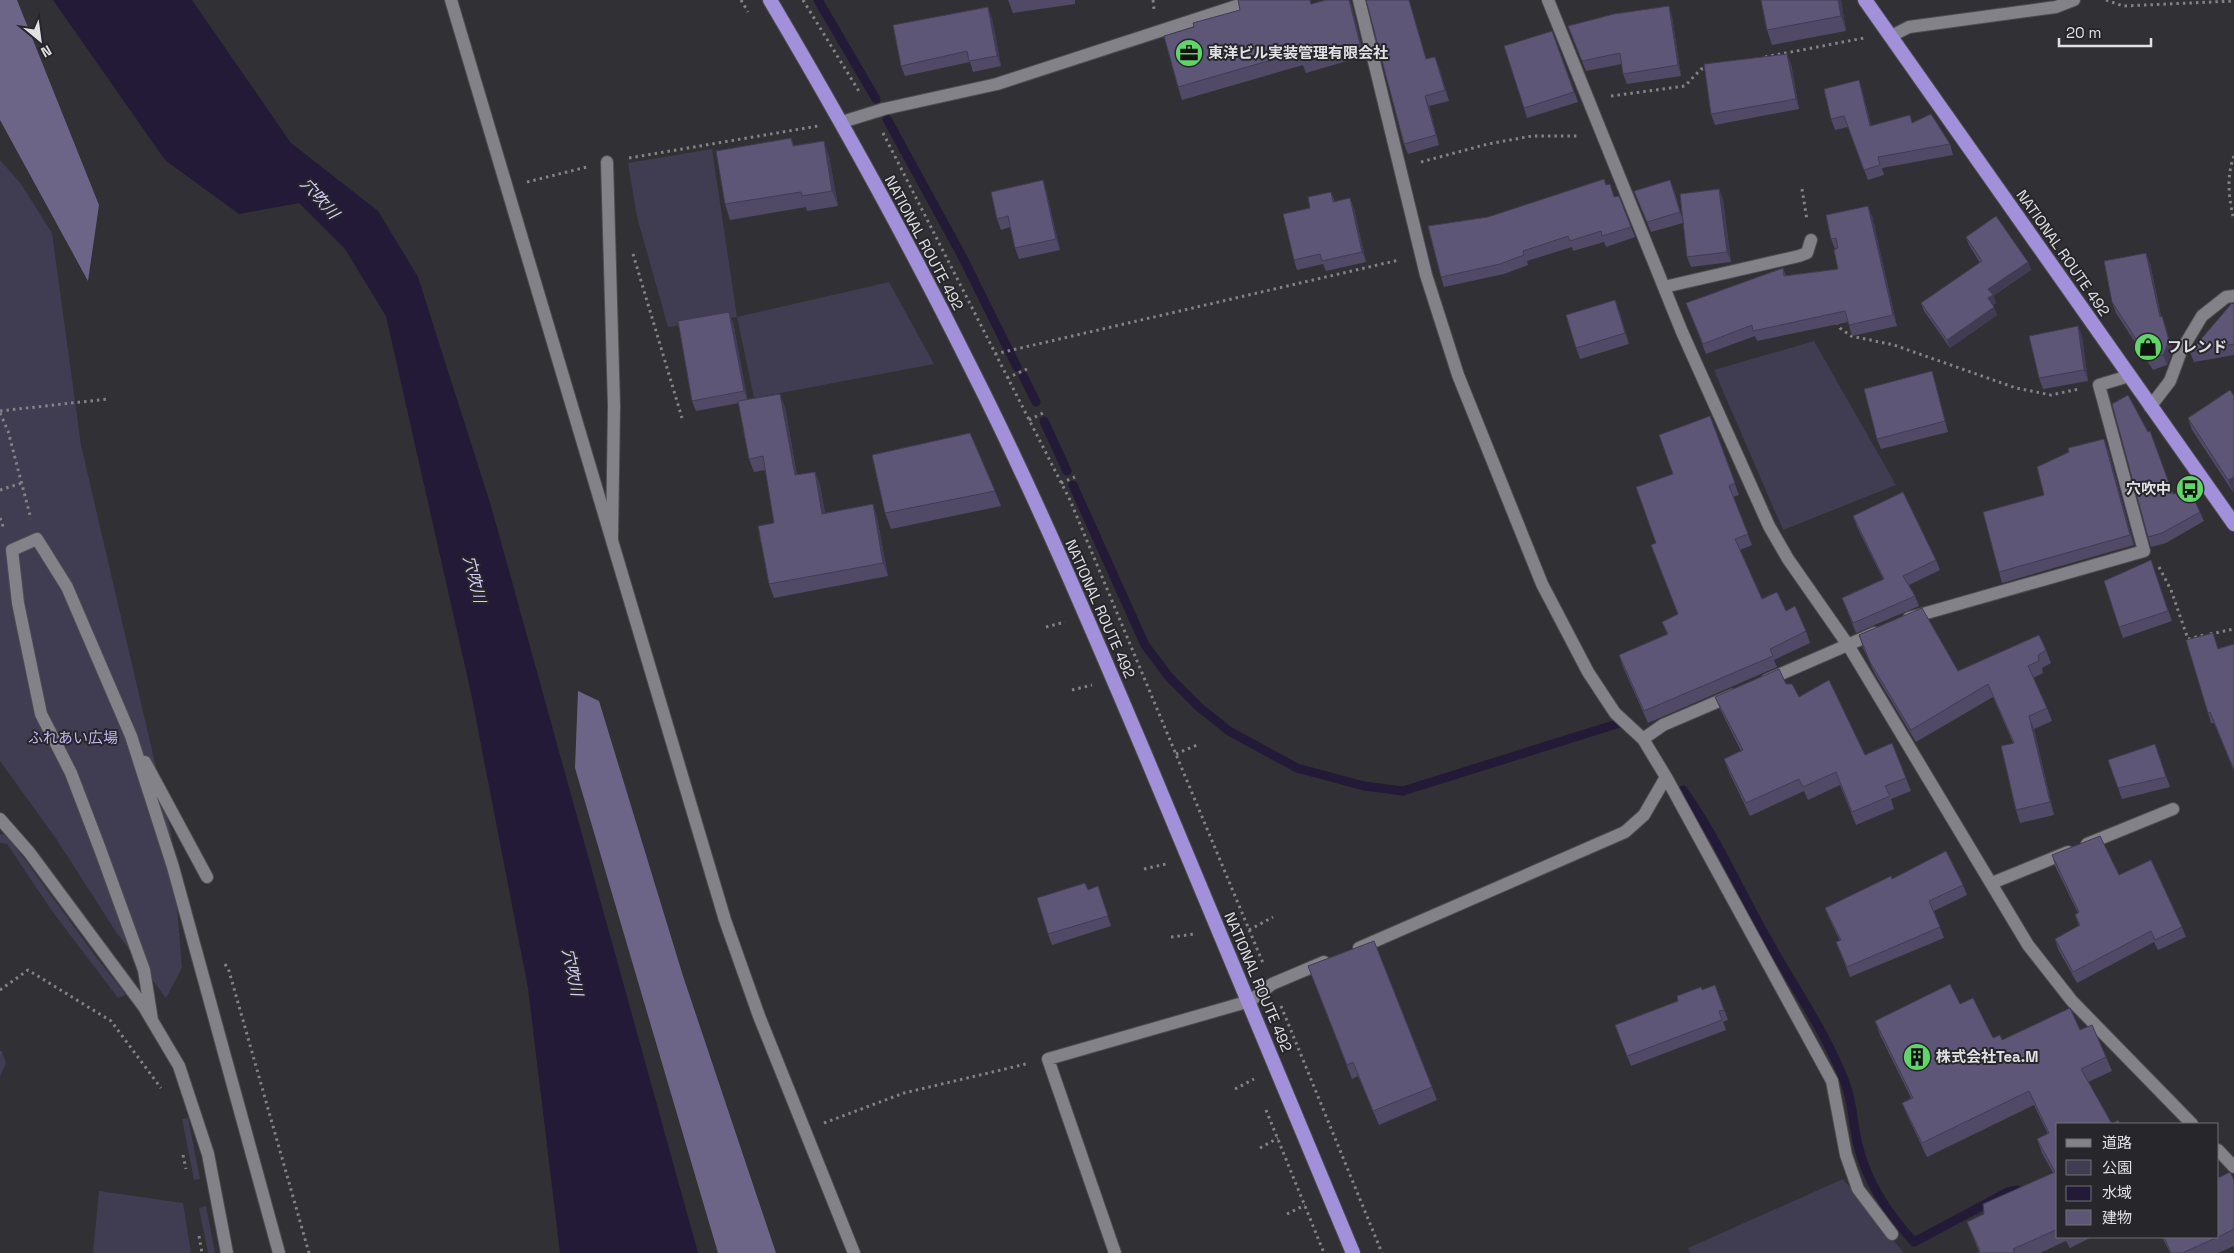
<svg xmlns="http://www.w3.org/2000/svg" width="2234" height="1253" font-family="'Space Grotesk','Noto Sans JP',sans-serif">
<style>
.green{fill:#403c51}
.forest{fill:#6d6587}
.water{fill:#221a36}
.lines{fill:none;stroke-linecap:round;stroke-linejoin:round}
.stream{stroke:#221a36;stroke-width:9}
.minor-casing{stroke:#4d4c51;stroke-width:14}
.tertiary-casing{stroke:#4d4c51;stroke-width:14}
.trunk-casing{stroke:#4d4c51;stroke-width:16}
.path{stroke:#838286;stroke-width:3;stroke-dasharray:2.5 4;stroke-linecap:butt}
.minor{stroke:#838288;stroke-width:12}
.tertiary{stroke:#838288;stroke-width:12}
.trunk{stroke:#a390da;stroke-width:14}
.wall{fill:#504a66}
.shaded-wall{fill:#413c53}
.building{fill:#5d5677;stroke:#413c53}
.labels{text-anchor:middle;stroke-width:4;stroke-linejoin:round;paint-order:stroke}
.poi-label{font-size:15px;font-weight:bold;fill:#e1e1e4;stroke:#27262b;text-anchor:start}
.street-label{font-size:15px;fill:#e1e1e4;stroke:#27262b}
.park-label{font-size:15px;fill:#c5b7f2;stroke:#27262b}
.water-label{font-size:16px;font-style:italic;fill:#d6ccfc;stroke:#27262b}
</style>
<rect width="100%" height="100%" fill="#313035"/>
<path class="green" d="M712,149L737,317L889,282L934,364L754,398L737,317L668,327L637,217L628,163Z
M0,160L21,184L52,233L81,445L171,832L182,968L166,998L116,932L57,840L0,761Z
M1814,341L1896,485L1783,530L1714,370Z
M0,834L7,835L96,957L126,995L118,998L52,911L7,844L0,843Z
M188,1118L200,1179L194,1180L182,1119Z
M1843,1179L1904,1253H1690L1688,1248Z
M99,1191L183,1203L191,1253H93Z
M206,1206L215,1253H208L199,1208Z"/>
<path class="forest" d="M0,0H17L99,205L88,281L0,120Z
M578,691L599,701L683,976L776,1253H718L575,768Z"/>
<path class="water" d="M53,0H192L291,143L378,211L418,277L491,506L698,1253H560L528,988L471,693L386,316L345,249L299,203L239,214L165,160Z"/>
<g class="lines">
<path class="stream" d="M818,0L876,99
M887,119L963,258L1017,367
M1023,376L1036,402
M1044,421L1067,471
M1073,485L1145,645L1169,677L1199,707L1229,731L1297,768L1364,786L1403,791L1620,723
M1683,790C1716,836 1737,886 1765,935C1792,985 1826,1031 1846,1085C1853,1104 1853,1125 1858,1145C1867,1182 1888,1214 1914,1242L2008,1192L2017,1190L2021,1194"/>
<defs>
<path id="minor" d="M1359,0L1426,275L1458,375L1542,584L1588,672L1615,713L1643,739
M1548,0L1682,332L1769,526L1788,559L1848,645L2028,945L2072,1001L2192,1124
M1891,36L1909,27L2056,7L2074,0
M842,122L884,109L997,84L1255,0
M607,162L614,406L612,537
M1664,287L1799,256L1807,253L1811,240
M2150,407L2170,381L2181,351L2202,316L2226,297L2234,296
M1909,618L2144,551L2099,385L2129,376
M1767,680L1875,633
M1733,695L1663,725L1643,739L1666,777L1832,1081L1846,1155L1858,1189L1892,1234
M145,762L207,877
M0,819L29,852L144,1007L179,1066L208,1154L227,1253
M2087,844L2173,809
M1992,883L2068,852
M1359,948L1625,832L1644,815L1666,777
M152,1020L144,970L100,849L71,773L41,714L18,603L12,550L37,539L67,587L131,736L173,867L279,1253
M2218,1150L2234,1167
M1115,1253L1048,1059L1250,1001L1272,984L1324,962"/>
<path id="tertiary" d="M451,0L725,920L759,1016L854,1253"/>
<path id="trunk" d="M770,0C841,120 908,241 970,366C1035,494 1091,627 1147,759C1217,923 1285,1088 1353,1253
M1865,0L2234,524"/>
</defs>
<use href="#minor" class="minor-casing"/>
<use href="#tertiary" class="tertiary-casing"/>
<use href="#trunk" class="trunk-casing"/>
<path class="path" d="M741,0L748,12
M803,0L860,93
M1153,0L1154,9
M2106,0L2123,6L2234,1
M1765,57L1864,38
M1611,96L1685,86L1701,69L1707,68
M883,133L1070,500L1263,963
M2234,156C2226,176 2229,201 2234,220
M629,158L818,126
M1421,162L1488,144L1532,136H1579
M527,182L587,167
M1802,189L1807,220
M633,254L682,418
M1837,322L1840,328L1851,336L1894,345L2016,388L2051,395L2079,389
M995,354L1399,260
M1007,378L1027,369
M0,411L108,399
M0,413L8,431L31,519
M1029,420L1045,412
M1061,483L1075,477
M0,490L22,483
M0,518L4,529
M2159,567L2171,590L2188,639L2204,635
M1046,627L1065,622
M2210,634L2234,629
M1072,690L1092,685
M1176,754L1197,745
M1144,869L1166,864
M1249,930L1273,917
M1171,937L1195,934
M225,964L229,971L309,1253
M0,990L28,970L111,1021L161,1088
M1281,1006L1382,1253
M1235,1089L1254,1079
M1266,1110L1324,1253
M824,1123L904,1093L1026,1064
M1260,1148L1278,1138
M183,1155L186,1169
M1287,1214L1305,1205
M199,1236L202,1253"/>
<use href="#minor" class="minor"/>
<use href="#tertiary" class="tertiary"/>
<use href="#trunk" class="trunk"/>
</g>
<path class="wall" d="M1008,0H1075V4L1013,13Z
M1326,0H1350L1352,7L1364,56L1306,73L1303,65L1182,100L1178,87L1312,4Z
M1761,0H1841L1846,31L1772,45L1767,30Z
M1672,16L1681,76L1627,84L1623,74L1622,64L1586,71L1568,26Z
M992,18L1001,66L973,72L970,62L905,76L901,66Z
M1552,31L1578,102L1527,118L1524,108Z
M1787,54L1791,64L1799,109L1715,125L1711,114Z
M1427,59L1439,67L1449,101L1429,106L1439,145L1408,154L1404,144Z
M1859,80L1862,90L1871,125L1912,123L1950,144L1953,155L1882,168L1884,175L1868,180L1848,127L1835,130L1831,119Z
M791,138L794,146L829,156L838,206L807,211L806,207L730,220L725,204Z
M1606,185L1614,197L1631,227L1635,237L1606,247L1604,242L1573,251L1572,247L1527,261L1528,265L1504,274L1444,287L1441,277L1488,217Z
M1719,189L1723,200L1731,262L1691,267L1687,257L1683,223L1651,232L1634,191L1674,190L1683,221Z
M1046,190L1060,250L1019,259L1015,248L1010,227L1001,230L997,219Z
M1331,192L1335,202L1350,198L1354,209L1366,262L1326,271L1323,264L1297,270L1294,260L1310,208Z
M1872,216L1897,326L1852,336L1848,322L1757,341L1755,336L1706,354L1690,313L1783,268L1786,276L1838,269V248L1835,249L1831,239Z
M1966,237L2028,262L2031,270L1993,296L1996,303L1993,305L1997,315L1950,348L1924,311L1921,303L1980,263L1969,245Z
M2150,263L2161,316H2162L2166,327L2172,351L2167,365L2153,370L2116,313L2112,302Z
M2234,304V355L2194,362L2190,352Z
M1619,310L1629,344L1580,359L1576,348Z
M733,322L747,400L785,407L797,475L815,472L820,485L825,513L873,504L877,518L888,576L774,598L769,584L774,523L766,470L754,472L749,459L739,403L696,411L692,401Z
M2078,326L2082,336L2088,381L2043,389L2039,378Z
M1935,382L1948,432L1881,449L1877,439Z
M2234,396L2233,492L2192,430L2188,418Z
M1710,416L1739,495L1733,497L1752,545L1740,550L1762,599L1786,611L1806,631L1810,643L1774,660L1777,667L1648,723L1623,667L1619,655L1667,634L1662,622L1678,614L1656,543L1673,474Z
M2108,449L2134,545L2002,583L1999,572L2044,495Z
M995,491L1001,506L891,529L885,513Z
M2173,494L2200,512L2204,521L2166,543L2151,547L2148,537Z
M1853,516L1936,560L1940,570L1909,585L1915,596L1919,606L1856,633L1842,598L1883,579L1857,527Z
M2154,570L2172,621L2123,638L2119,627Z
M1859,635L1958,671L2046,650L2051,663L2042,668L2043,673L2033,678L2047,708L2052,721L2034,729L2054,815L2020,823L2016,810L2013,743L1993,697L1916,742L1875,674L1863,648Z
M2234,644V771L2214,723H2211L2208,713L2219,648Z
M1786,684L1799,697L1865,755L1906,778L1911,791L1891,799L1894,809L1856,825L1840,785L1808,800L1804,791L1750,816L1729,772L1724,759L1741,751L1720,709L1715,697Z
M2155,744L2170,787L2122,799L2108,760Z
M2052,855L2119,875L2182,927L2186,937L2158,950L2154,942L2077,983L2058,949L2055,939L2079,926L2075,915L2078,913L2055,866Z
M1892,879L1963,885L1967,895L1934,911L1944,938L1850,977L1836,942L1840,941L1829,918L1825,908Z
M1098,886L1111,926L1052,945L1048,934L1088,890Z
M1308,966L1432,1087L1437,1100L1379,1125L1358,1076L1352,1079Z
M1715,985L1728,1020L1723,1022L1726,1030L1631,1066L1615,1025L1678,1001L1702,990Z
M1960,1004L1993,1038L2002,1040L2080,1030L2106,1057L2112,1071L2088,1082L2112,1124H2120H2058V1237H2092L2070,1248L2066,1241L2040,1253H1977L1979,1252L1967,1222L1984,1214L2053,1173L2042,1153L2037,1139L2048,1134L2034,1105L1927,1157L1908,1117L1902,1103L1911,1098L1880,1035L1875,1021Z
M2234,1180V1246L2218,1253H2170L2162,1237H2218Z"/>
<path class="shaded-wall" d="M1349,0H1350L1352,7L1364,56L1360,44Z
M1838,0H1841L1846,31L1841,16Z
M1669,6L1672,16L1681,76L1678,65Z
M988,7L992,18L1001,66L997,56Z
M1787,54L1791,64L1799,109L1796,99Z
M1435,57L1439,67L1449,101L1445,90Z
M1859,80L1862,90L1874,136L1870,126Z
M1425,96L1429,106L1439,145L1436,135Z
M824,141L829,156L838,206L832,191Z
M1043,180L1046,190L1060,250L1056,239Z
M1670,180L1674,190L1683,223L1680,212Z
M1719,189L1723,200L1731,262L1727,252Z
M1350,198L1354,209L1366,262L1362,252Z
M1868,206L1872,216L1897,326L1893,315Z
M2146,253L2150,263L2163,327L2160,317Z
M2028,262L2031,270L1993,296L1996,303L1991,306L1988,298V289Z
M1615,300L1619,310L1629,344L1625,333Z
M1994,307L1997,315L1950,348L1947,340Z
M729,312L733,322L748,401L744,391Z
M2162,316L2166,327L2172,351L2167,365L2163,355Z
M2078,326L2082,336L2088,381L2084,370Z
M780,394L785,407L799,489L795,475Z
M2104,439L2108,449L2134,545L2130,535Z
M815,472L820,485L827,527L822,514Z
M2234,477V492H2233L2228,480Z
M873,504L877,518L888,576L883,563Z
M2029,716L2034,729L2054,815L2050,802Z
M2,1052L6,1063L0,1077V1058Z"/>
<path class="building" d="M1238,0H1310L1311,4L1326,0H1349L1360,44L1301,60L1299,52L1178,87L1164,36L1194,27L1193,23L1240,10Z
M1366,0H1409L1426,59L1435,57L1445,90L1425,96L1436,135L1404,144Z
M1761,0H1838L1841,16L1767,30Z
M1669,6L1678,65L1623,74L1620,53L1582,61L1568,26L1614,14Z
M988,7L997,56L969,61L967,51L901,66L893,25Z
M1552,31L1574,92L1524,108L1504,46Z
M1787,54L1796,99L1711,114L1704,64Z
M1859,80L1870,126L1910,115L1912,123L1931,114L1950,144L1878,157L1880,165L1864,170L1844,116L1831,119L1824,89Z
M791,138L793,146L824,141L832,191L802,196L801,192L725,204L716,151Z
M1604,179L1606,185L1610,184L1614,197L1619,196L1631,227L1602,236L1601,231L1570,241L1568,236L1523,251L1524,255L1500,264L1441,277L1428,226L1488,217Z
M1043,180L1056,239L1015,248L1008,216L997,219L991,192Z
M1670,180L1680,212L1647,222L1634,191Z
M1719,189L1727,252L1687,257L1680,194Z
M1331,192L1333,202L1350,198L1362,252L1322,261L1320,254L1294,260L1283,214L1310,208L1308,197Z
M1868,206L1893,315L1849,325L1845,311L1753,331L1752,325L1703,344L1686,303L1783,268L1784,276L1838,269L1834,250L1838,248L1836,238L1831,239L1826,215Z
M1996,216L2028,262L1988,289L1993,295L1988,298L1994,307L1947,340L1921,303L1982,261L1966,237Z
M2146,253L2160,317L2162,316L2169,341L2163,355L2149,359L2112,302L2104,261Z
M1615,300L1625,333L1576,348L1566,315Z
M2232,303L2234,304V344L2190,352Z
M729,312L744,391L692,401L678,321Z
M2078,326L2084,370L2039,378L2029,336Z
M1932,371L1945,421L1877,439L1864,389Z
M2230,390L2234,396V477L2228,480L2188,418Z
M780,394L795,475L815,472L822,514L873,504L883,563L769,584L758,526L774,523L763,456L749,459L738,401Z
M2128,395L2148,432L2150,431L2173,494L2190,491L2200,512L2162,533L2148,537L2112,404Z
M1710,416L1735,483L1729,486L1748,534L1735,539L1762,599L1777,592L1786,611L1795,606L1806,631L1770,649L1773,656L1644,711L1619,655L1668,634L1662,622L1678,614L1651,545L1656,543L1636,487L1673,474L1659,435Z
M970,433L995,491L885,513L872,455Z
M2104,439L2130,535L1999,572L1983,512L2044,495L2037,467L2069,452L2068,448Z
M1903,492L1936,560L1903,576L1915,596L1853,623L1842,598L1884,579L1853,516Z
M2151,560L2168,611L2119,627L2104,581Z
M1922,608L1958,671L2039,635L2046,650L2038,655L2039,661L2028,666L2047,708L2029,716L2050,802L2016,810L2001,746L2014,743L1988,684L1911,730L1870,662L1859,635Z
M2213,633L2218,649L2234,644V770L2210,712L2208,713L2186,640Z
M1779,669L1786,684H1792L1799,697L1829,680L1865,755L1892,743L1906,778L1885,786L1890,796L1852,812L1836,772L1803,787L1799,779L1746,803L1724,759L1743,750L1715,697Z
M2155,744L2166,777L2118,788L2108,760Z
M2100,836L2119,875L2151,860L2182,927L2155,940L2151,931L2073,972L2055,939L2080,925L2075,915L2079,912L2052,855Z
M1946,851L1963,885L1929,901L1940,927L1847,967L1836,942L1841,940L1825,908L1891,876L1892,879Z
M1085,883L1088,890L1098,886L1108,916L1048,934L1037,898Z
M1374,941L1432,1087L1373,1111L1353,1062L1347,1065L1308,966Z
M1950,984L1960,1004L1973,998L1993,1038L2000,1035L2002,1040L2070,1008L2080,1030L2092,1025L2106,1057L2081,1069L2112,1124L2118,1120L2120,1124H2058V1229L2013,1249L2015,1253H1977L1980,1251L1967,1222L1984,1214L1983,1204L2055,1172L2037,1139L2049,1133L2029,1091L1922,1143L1902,1103L1913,1098L1875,1021Z
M1715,985L1724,1010L1719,1011L1722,1020L1627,1056L1615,1025L1678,1001L1677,996L1701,987L1702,990Z
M0,1051L2,1052L0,1058Z
M2230,1172L2234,1180V1229L2218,1237V1178Z
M2164,1237H2218L2182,1253H2171Z"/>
<defs>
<symbol id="office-disc" viewBox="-11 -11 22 22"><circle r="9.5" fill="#61d46a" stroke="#27262b"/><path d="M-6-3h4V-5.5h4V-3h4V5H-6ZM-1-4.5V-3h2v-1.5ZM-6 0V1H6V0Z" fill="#111"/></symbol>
<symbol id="shop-disc" viewBox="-11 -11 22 22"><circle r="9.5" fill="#61d46a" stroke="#27262b"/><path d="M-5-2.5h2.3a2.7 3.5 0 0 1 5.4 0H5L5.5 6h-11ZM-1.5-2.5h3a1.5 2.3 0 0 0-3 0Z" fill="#111"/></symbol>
<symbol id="bus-disc" viewBox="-11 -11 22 22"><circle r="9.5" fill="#61d46a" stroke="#27262b"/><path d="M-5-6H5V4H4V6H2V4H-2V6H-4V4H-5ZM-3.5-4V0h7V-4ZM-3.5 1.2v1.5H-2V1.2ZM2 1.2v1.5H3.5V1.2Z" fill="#111"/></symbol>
<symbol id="building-disc" viewBox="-11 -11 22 22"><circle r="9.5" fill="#61d46a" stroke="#27262b"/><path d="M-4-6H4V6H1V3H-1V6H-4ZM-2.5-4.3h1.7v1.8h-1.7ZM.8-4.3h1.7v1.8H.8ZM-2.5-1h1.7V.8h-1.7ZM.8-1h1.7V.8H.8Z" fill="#111"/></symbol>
</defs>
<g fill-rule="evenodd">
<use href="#office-disc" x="1173" y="37" width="32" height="32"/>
<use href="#shop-disc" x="2132" y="331" width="32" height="32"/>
<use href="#bus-disc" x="2174" y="473" width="32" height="32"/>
<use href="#building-disc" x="1901" y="1041" width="32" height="32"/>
</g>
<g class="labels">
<g class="poi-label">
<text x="1208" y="58">東洋ビル実装管理有限会社</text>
<text x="2167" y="352">フレンド</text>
<text x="2171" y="494" text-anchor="end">穴吹中</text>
<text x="1936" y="1062">株式会社Tea.M</text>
</g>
<g class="street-label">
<text transform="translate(924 243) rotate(62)" y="5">NATIONAL ROUTE 492</text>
<text transform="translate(2063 253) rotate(55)" y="5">NATIONAL ROUTE 492</text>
<text transform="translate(1100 609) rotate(66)" y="5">NATIONAL ROUTE 492</text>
<text transform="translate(1258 982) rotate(67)" y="5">NATIONAL ROUTE 492</text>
</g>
<g class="park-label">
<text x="73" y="743">ふれあい広場</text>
</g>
<g class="water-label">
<text transform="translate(320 198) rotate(48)" y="6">穴吹川</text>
<text transform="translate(475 579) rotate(76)" y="6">穴吹川</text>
<text transform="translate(573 972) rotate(78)" y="6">穴吹川</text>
</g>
</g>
<rect x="2056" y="1123" width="162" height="115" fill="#27262b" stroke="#717175"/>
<rect x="2066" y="1139" width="25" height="8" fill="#838288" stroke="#717175"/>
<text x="2102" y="1148" font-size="15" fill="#e1e1e4">道路</text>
<rect x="2066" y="1160" width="25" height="15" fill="#403c51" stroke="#717175"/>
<text x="2102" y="1173" font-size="15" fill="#e1e1e4">公園</text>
<rect x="2066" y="1186" width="25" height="15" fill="#221a36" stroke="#717175"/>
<text x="2102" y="1198" font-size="15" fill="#e1e1e4">水域</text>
<rect x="2066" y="1210" width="25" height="15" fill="#5d5677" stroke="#717175"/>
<text x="2102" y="1223" font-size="15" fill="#e1e1e4">建物</text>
<g transform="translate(40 40) rotate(151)" stroke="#27262b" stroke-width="4" paint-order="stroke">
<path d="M0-4L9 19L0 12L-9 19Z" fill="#e1e1e4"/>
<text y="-8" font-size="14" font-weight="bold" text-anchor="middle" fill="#e1e1e4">N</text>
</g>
<path d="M2059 38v8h92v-8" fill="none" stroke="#e1e1e4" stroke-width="2.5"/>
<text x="2066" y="38" font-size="15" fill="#e1e1e4" stroke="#27262b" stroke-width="4" paint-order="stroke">20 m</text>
</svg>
